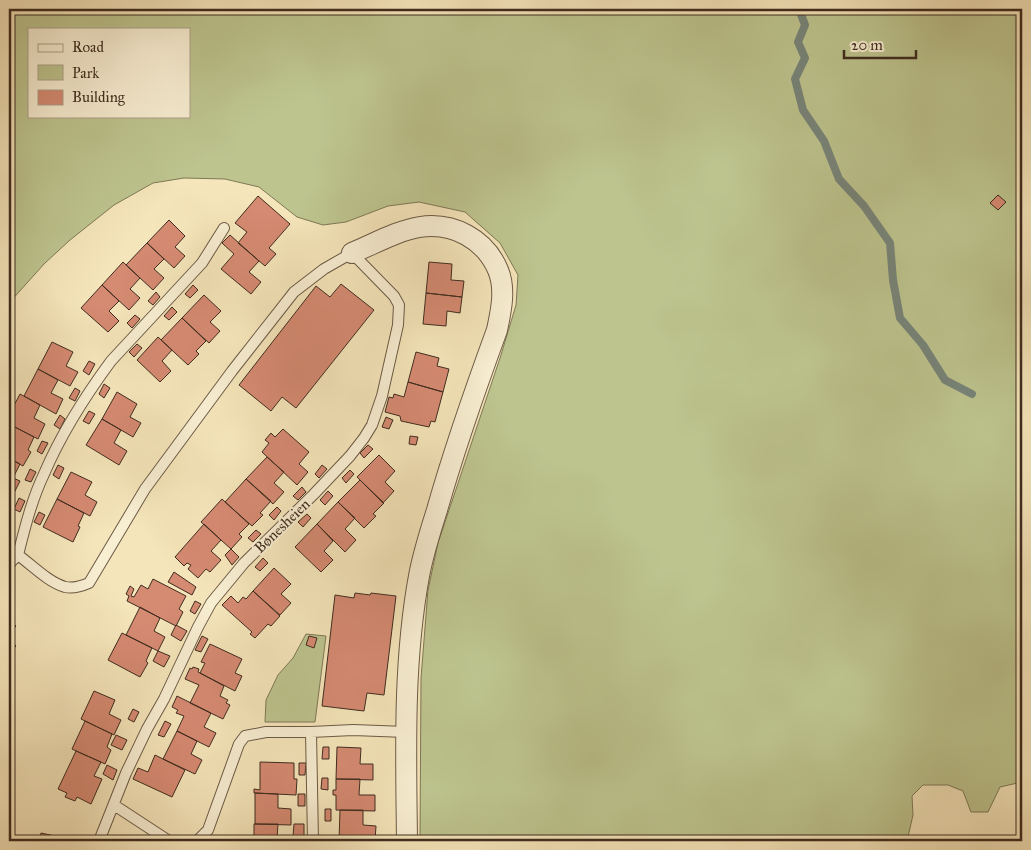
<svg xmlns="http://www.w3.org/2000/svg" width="1031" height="850" font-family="'IM FELL Great Primer',serif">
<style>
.green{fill:#bdc48e;stroke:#7e7856;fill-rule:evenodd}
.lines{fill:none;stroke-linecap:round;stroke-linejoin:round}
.stream{stroke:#778479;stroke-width:8}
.building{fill:#d58a72;stroke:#3f2c1f}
.lane-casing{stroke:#6c5a46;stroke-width:12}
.street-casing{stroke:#6c5a46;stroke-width:22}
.lane{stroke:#f8eed2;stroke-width:10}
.street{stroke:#f8eed2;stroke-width:20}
.labels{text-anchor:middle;stroke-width:4;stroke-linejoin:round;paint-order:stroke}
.street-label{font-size:15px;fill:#3f2c1f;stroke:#f8eed2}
</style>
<rect width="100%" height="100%" fill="#f5e5ba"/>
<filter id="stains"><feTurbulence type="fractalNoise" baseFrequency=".004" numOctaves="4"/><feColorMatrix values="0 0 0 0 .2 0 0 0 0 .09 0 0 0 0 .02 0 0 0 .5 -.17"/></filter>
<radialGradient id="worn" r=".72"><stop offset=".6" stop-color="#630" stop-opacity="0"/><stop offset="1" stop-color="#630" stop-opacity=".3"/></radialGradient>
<path class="green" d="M9,9H1022V782L1000,787L988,812H971L963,791L948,785H923L912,796L913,815L907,841H420L421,678L428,590L438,543L501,355L516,305L518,275L500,243L465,212L419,202L388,206L346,222L323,225L297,217L259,187L225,179L184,178L153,183L114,205L70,240L44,264L9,303ZM29,29H189V116H29Z
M306,634L326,636L315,722H265L266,700L278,675L293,658Z"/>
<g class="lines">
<path class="stream" d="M799,9L805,25L798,42L805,58L795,79L803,110L824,141L839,179L864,206L890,243L893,280L900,318L923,345L945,380L972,394"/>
</g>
<path class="building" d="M998,195L1006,202L998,210L990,203Z
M258,196L290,224L269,248L276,254L265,266L238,243L247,232L235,223Z
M169,220L185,236L175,247L185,256L174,268L147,243Z
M230,235L259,261L249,272L261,282L251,294L221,269L234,254L222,243Z
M147,243L164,259L154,269L164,278L153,290L126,265Z
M123,262L140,278L130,289L140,298L129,310L102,285Z
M429,262L452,264L451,280L464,281L462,297L426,293Z
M341,284L374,310L296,408L282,397L271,411L239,385L316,286L330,297Z
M102,285L119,301L109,311L119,321L108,332L81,308Z
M193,285L198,290L190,298L185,294Z
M156,292L160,297L153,305L148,301Z
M426,293L462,297L460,313L447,311L446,326L423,324Z
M204,295L221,311L210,322L220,331L209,343L182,318Z
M172,307L177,312L169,320L164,316Z
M135,315L140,319L132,328L127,323Z
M182,318L206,341L196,351L199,354L188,365L161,340Z
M158,337L172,350L162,361L171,371L160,382L137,360Z
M52,342L73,352L66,366L78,372L70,386L38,369Z
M137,344L142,348L134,357L129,352Z
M416,352L439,358L437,366L449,369L443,392L408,382Z
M89,361L95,364L89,375L83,371Z
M38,369L58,380L51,393L63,399L56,414L24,396Z
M408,382L443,392L435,422L431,421L429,427L401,421L400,416L385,412L389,397L393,398L394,394L404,397Z
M104,384L110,388L104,398L99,394Z
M75,388L80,391L75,401L69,398Z
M117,392L137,404L130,417L141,423L133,437L102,419Z
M20,394L40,405L34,418L45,424L38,439L9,424V415Z
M89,411L95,414L89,424L83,421Z
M60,415L65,419L60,429L54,425Z
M386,417L393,420L389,429L382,427Z
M102,419L121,430L114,443L127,451L119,465L86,445Z
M9,424L34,437L28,450L31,452L23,466L9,458Z
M283,429L309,452L299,464L308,472L297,485L262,452L269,443L265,440L271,433L275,437Z
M410,436L418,437L416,445L409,444Z
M42,441L48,443L42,454L37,451Z
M368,445L373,449L364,458L360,453Z
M379,455L395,471L385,482L394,491L383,503L357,477Z
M267,457L284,472L274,483L284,492L273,504L246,479Z
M9,458L20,464L13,478L20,481L13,495L9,493Z
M58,465L64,468L59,479L53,475Z
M322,465L327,469L319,478L315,474Z
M30,469L36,472L31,482L25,480Z
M350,470L354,474L346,483L342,478Z
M71,472L92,482L85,495L97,502L90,516L57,499Z
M246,479L271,501L260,513L263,515L252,526L225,502Z
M360,480L384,503L373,514L376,516L364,528L338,502Z
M302,487L306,492L298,500L293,496Z
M328,491L333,496L325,505L320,500Z
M19,498L25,501L20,512L14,509Z
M57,499L84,513L78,526L80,527L73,542L43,527Z
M222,499L249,524L239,534L242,537L231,549L201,522Z
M338,502L355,518L345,529L356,540L345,552L317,524Z
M277,507L281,511L274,520L269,515Z
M39,512L45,515L40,525L34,522Z
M307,514L311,518L303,527L298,522Z
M204,524L221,540L211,551L221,560L210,572L206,569L198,578L188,569L191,565L187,563L184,566L175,557Z
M317,524L333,541L324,551L333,560L321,572L295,547Z
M256,530L261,534L253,542L248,538Z
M231,549L239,557L232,565L225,555Z
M263,558L268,563L260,571L255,567Z
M274,568L291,584L281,594L291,603L280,615L253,591Z
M174,572L196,587L192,595L168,582Z
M153,579L186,596L179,609L183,612L176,626L127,601L129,596L126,594L130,586L134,589L131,596L134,597L141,585L148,589Z
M253,591L280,616L271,626L268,624L255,638L250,634L252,632L222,605L231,596L238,603L243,597L246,599Z
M355,593L370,595L371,593L396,596L384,695L367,693L364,711L322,706L335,595L354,598Z
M195,601L201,604L195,614L190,611Z
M140,607L160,618L154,631L165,637L158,651L126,635Z
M9,620L16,626L9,634Z
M176,625L187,631L181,641L171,635Z
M122,633L152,648L146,661L148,663L140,677L108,660Z
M202,636L208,639L201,652L195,650Z
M309,636L317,638L314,648L306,645Z
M9,640L16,646L9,654Z
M210,644L242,659L235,673L242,676L235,691L200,673L205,663L201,662Z
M158,651L170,656L164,667L153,661Z
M193,667L199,669L198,672L200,673L224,686L220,696L228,700L226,703L230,705L223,719L190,703L199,685L185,679L190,668L192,669Z
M94,691L115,700L109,714L121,720L114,735L81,719Z
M177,696L211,713L204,727L216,733L209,747L177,731L184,716L176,713L178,710L172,707Z
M133,709L139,712L134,722L128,719Z
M85,721L112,734L107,747L111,750L105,764L72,749Z
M165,721L171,724L164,737L158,735Z
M177,731L197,741L191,754L202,760L195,774L163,759Z
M116,735L127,740L122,750L111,745Z
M323,747H329V759H322Z
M337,747L361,748L360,764H373V780L336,779Z
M76,751L101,762L94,776L102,779L91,804L77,797L75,801L65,797L67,793L58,789Z
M155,755L185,770L172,797L133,779L138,768L148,772Z
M260,762L294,763V779H297L296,795L254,793V789L260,790Z
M299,763H306L305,775H299Z
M107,765L117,770L113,780L103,774Z
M322,778H328V790L321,789Z
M336,779H360L359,795H375V811L336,810V795H333V790H336Z
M255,793L278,794V808L291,809V825L255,824Z
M298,794H305V806H298Z
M325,809H331V821H325Z
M340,810H363V825L376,826L375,841H339Z
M254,824H278L277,839L291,840V841H254Z
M294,824H304V836H293Z
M41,833L64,838L63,841H39Z"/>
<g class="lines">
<defs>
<path id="lane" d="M18,555C25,527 32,499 44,474C61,434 86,395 111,361L202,263L224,228
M9,564L18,555C32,565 48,582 65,587C74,589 82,586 89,583L145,489L232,371L294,292L324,269L352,253L394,296L399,305L398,325L382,396L372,425L364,438L350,456L314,494L244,563L211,603L198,627L164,699L147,729L126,773L99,841
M311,732L313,841
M114,805L169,841
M197,841L208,830L239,744L245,736L266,732H311L353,730L406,732"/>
<path id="street" d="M352,253C374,244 396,231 420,227C453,222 485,239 498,270C506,289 501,311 497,330C475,390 454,450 437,510C430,532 423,554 419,576C403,663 406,753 407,841"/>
</defs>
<use href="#lane" class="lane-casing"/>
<use href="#street" class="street-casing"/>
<use href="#lane" class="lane"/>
<use href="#street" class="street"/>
</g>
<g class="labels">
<g class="street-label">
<text transform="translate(282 526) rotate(-44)" y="5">Bønesheien</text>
</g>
</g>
<rect width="1031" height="850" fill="none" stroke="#f5e5ba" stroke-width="30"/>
<rect x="10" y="10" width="1011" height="830" fill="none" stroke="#3f2c1f" stroke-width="2.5"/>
<rect x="15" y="15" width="1001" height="820" fill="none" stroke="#3f2c1f"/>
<rect x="28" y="28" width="162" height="90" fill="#f8eed2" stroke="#aea08a"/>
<rect x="38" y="44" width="25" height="8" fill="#f8eed2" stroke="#aea08a"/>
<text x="72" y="52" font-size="15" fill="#3f2c1f">Road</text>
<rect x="38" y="65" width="25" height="15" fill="#bdc48e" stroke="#aea08a"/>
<text x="72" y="78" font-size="15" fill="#3f2c1f">Park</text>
<rect x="38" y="90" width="25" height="15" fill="#d58a72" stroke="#aea08a"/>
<text x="72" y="102" font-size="15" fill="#3f2c1f">Building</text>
<path d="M844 50v8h72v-8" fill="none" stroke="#3f2c1f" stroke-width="2.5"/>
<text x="851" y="50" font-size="15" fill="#3f2c1f" stroke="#f8eed2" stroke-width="4" paint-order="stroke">20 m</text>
<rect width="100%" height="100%" filter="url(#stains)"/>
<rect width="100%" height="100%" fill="url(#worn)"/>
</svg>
